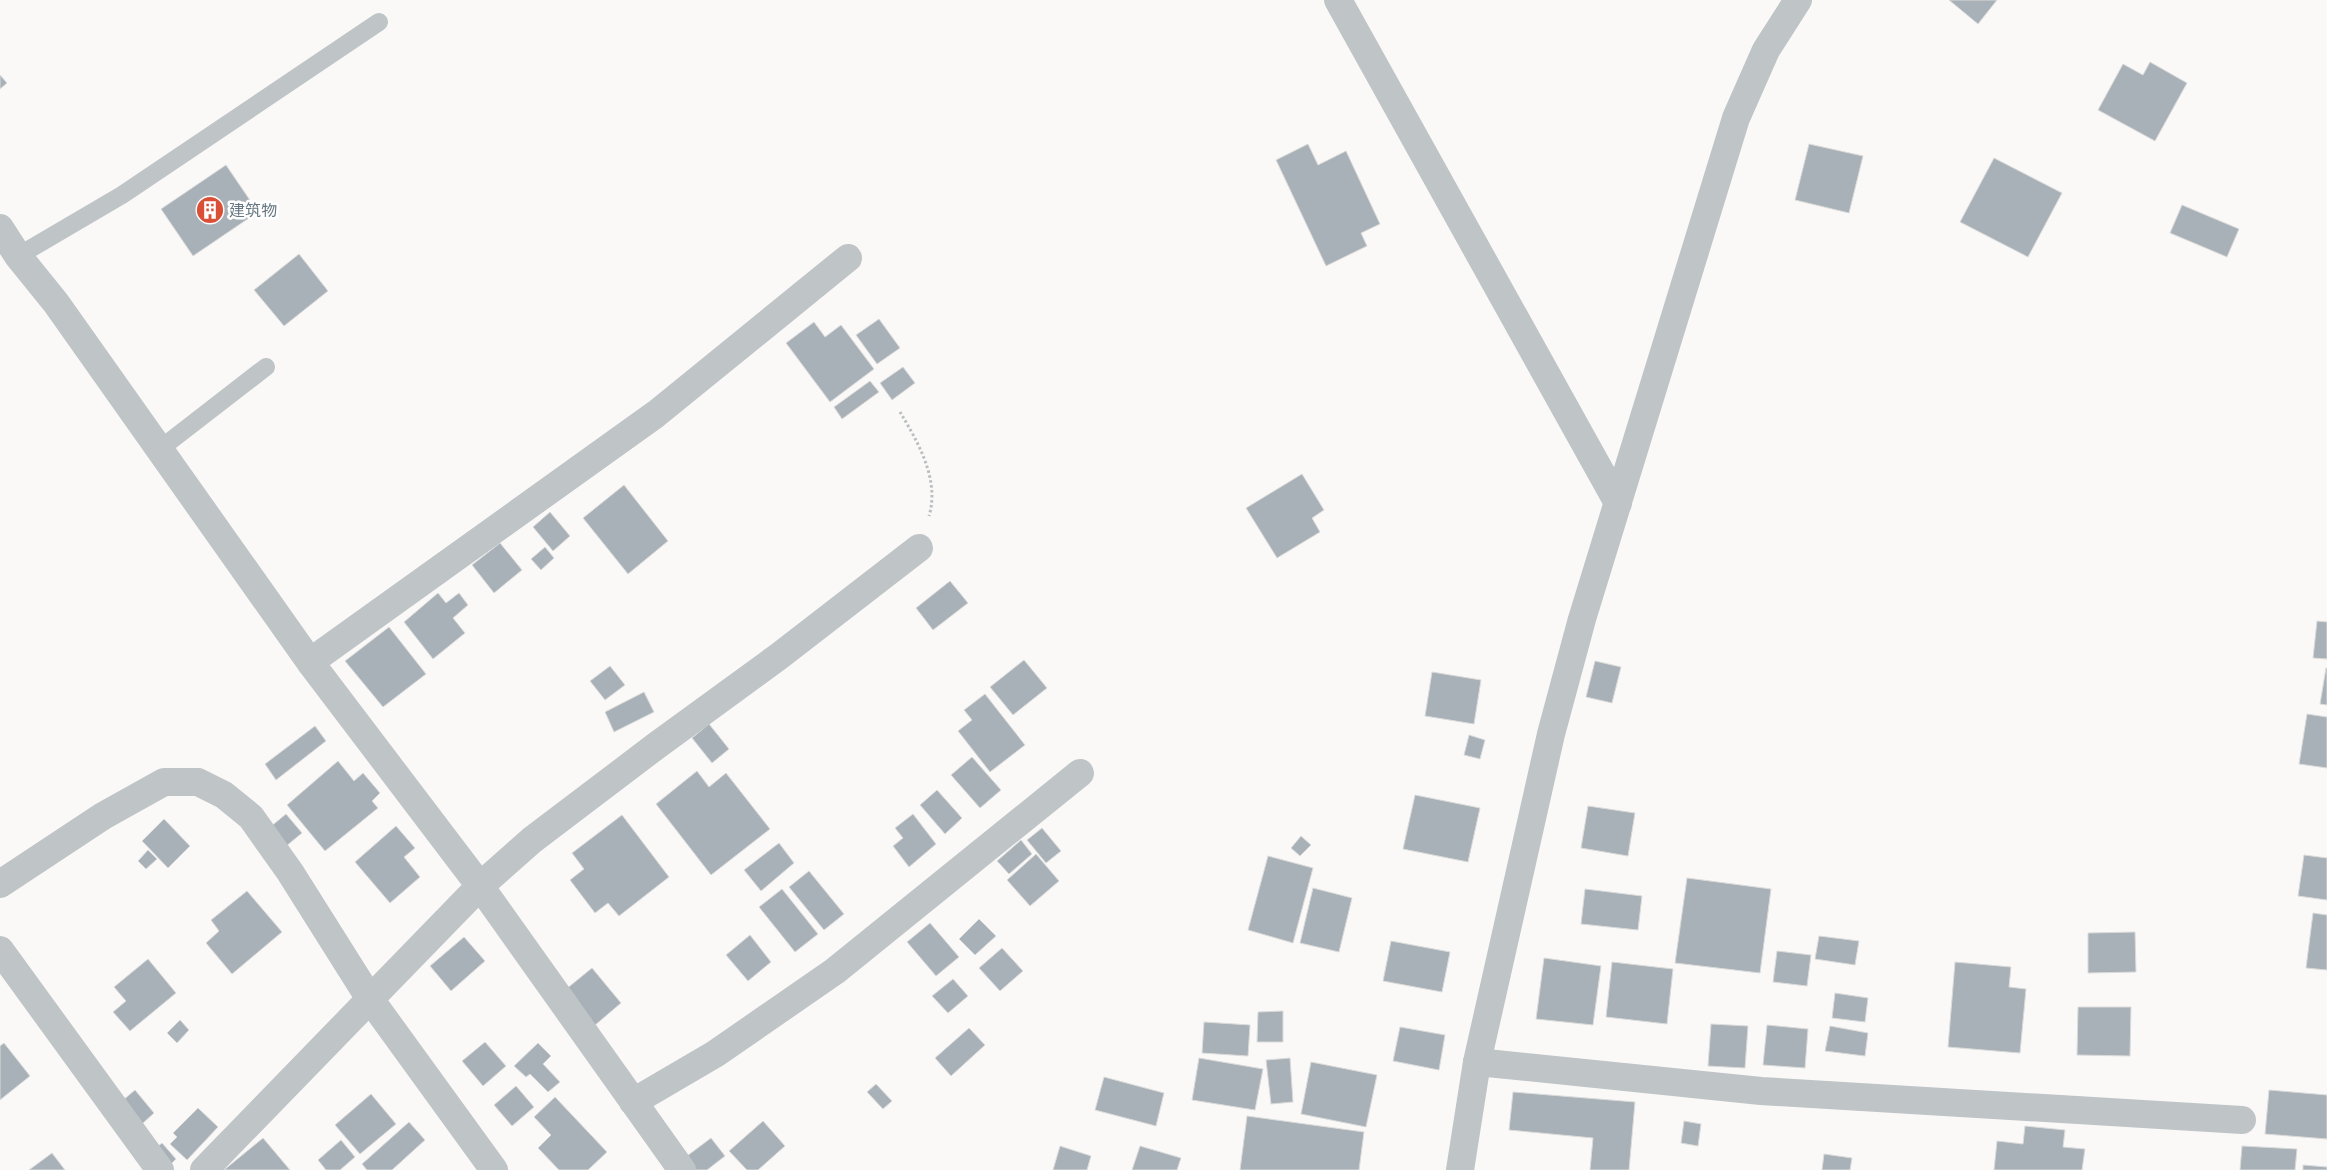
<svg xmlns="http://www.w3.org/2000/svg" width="2327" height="1170" font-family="'Archivo Narrow','Noto Sans SC',sans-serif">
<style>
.building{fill:#a8b1b7;stroke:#dbdbda}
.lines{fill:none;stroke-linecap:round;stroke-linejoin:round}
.path{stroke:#babec0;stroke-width:3;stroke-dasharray:2.5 2.5;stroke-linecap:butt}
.service{stroke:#bfc4c7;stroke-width:18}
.minor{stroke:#bfc4c7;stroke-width:28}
.tertiary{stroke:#bfc4c7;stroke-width:28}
.labels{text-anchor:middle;stroke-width:5;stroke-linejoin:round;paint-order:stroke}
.poi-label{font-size:16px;fill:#667781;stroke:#fff;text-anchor:start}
</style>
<rect width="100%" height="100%" fill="#faf9f8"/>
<path class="building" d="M1949,0H1997L1978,24Z
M2150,62L2187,83L2155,141L2098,110L2123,64L2143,75Z
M0,75L7,83L0,89Z
M1308,144L1318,165L1346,151L1380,224L1361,233L1367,246L1326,266L1276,160Z
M1809,144L1863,156L1849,213L1795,200Z
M1994,158L2062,193L2028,257L1960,222Z
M226,165L258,212L193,256L161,209Z
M2182,205L2239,229L2227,257L2170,233Z
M299,254L328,291L284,326L254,290Z
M879,319L900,348L877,364L856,335Z
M814,322L825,337L841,325L874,369L830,402L786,343Z
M903,367L915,383L892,400L880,383Z
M870,381L879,392L842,419L834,407Z
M1302,474L1324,510L1312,518L1320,532L1277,558L1246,508Z
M624,485L668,541L628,574L583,518Z
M550,512L570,536L553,551L533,527Z
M500,543L522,570L494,593L472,565Z
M545,547L554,558L541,570L531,559Z
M950,581L968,603L933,630L916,608Z
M438,593L446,603L459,593L468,605L453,618L465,633L433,659L404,622Z
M2317,621L2327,622V659L2313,658Z
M389,627L426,674L383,707L345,661Z
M1024,660L1047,688L1013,715L990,687Z
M1595,661L1621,667L1612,703L1586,697Z
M610,666L625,685L605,700L590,681Z
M2326,668H2327V705L2320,704Z
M1432,672L1481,680L1474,724L1425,716Z
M644,692L654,712L614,732L605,712Z
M985,694L1025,745L990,772L958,731L972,720L964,710Z
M2307,714L2327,717V768L2299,764Z
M709,724L729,749L712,763L692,738Z
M315,726L326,741L276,780L265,764Z
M1469,735L1485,740L1480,759L1464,755Z
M972,757L1001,790L980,808L951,775Z
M338,761L354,781L363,773L380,793L372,801L378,808L325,851L287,805Z
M697,771L709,787L726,773L770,829L711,875L656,804Z
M937,790L962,818L945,834L920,805Z
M1415,795L1480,808L1468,862L1403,849Z
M1588,806L1635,813L1628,856L1581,848Z
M286,814L302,833L285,847L269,828Z
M913,814L936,844L909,867L893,846L903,838L895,828Z
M622,815L669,877L619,916L608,903L595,913L570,880L584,869L572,853Z
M164,819L190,846L168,868L142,841Z
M396,826L415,848L404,857L420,877L390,903L355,862Z
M1042,828L1061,851L1046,863L1027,840Z
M1301,836L1311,845L1300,856L1291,848Z
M1021,840L1032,854L1009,874L997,861Z
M779,843L794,863L761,891L744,870Z
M148,850L157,859L146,869L138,861Z
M1036,854L1059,881L1030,906L1007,880Z
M2304,855L2327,858V900L2298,896Z
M1268,856L1313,868L1293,943L1248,930Z
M809,871L844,914L824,930L789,887Z
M1687,878L1771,889L1760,973L1675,963Z
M1313,888L1352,898L1339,952L1300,943Z
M782,889L818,934L795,952L759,907Z
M1585,889L1642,896L1638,930L1581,924Z
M247,891L282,932L232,974L206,943L219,931L211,920Z
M2313,913L2327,915V970L2306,968Z
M979,919L996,936L975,955L959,939Z
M930,923L959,957L936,976L907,942Z
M2135,932L2136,972L2088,973V933Z
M750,935L771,962L748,981L726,955Z
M1819,936L1859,941L1855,965L1815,959Z
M464,937L485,961L451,991L430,966Z
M1391,941L1450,952L1442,992L1383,981Z
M1002,948L1023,971L1000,991L979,968Z
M1777,951L1811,955L1807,986L1773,982Z
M1544,958L1601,966L1593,1025L1536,1019Z
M148,959L176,993L130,1031L113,1012L126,1001L114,987Z
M1612,962L1673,969L1667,1024L1606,1017Z
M1955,962L2011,967L2009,987L2026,989L2020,1053L1948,1047Z
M592,968L621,1003L594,1026L565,990Z
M953,979L968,996L948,1013L932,996Z
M1835,993L1868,998L1865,1022L1832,1018Z
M2078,1007H2131L2130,1056L2077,1055Z
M1283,1011V1042H1257L1258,1012Z
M180,1020L189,1030L177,1043L167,1033Z
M1204,1022L1250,1025L1248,1056L1202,1053Z
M1711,1024L1748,1026L1745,1068L1708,1066Z
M1767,1025L1808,1029L1805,1068L1763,1065Z
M1830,1026L1868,1033L1865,1056L1825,1051Z
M1400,1027L1445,1035L1439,1070L1393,1061Z
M969,1028L985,1045L951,1076L935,1058Z
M485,1042L506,1066L483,1086L462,1061Z
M4,1043L30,1076L0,1100V1046Z
M538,1043L551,1056L543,1064L560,1082L548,1092L530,1074L526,1077L514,1066Z
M1199,1058L1263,1069L1255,1110L1192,1100Z
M1290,1058L1293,1102L1271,1104L1266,1060Z
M1311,1062L1377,1075L1366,1127L1301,1114Z
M1104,1077L1164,1093L1156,1126L1095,1110Z
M876,1084L892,1101L883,1109L867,1092Z
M516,1086L534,1107L512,1126L494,1105Z
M135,1090L154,1113L142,1124L122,1101Z
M2269,1090L2327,1095V1139L2265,1134Z
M1513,1092L1635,1102L1629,1170H1590L1593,1138L1509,1130Z
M371,1094L396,1124L360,1154L335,1125Z
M555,1097L607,1152L588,1170H559L538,1148L551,1135L534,1117Z
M198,1108L218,1127L187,1160L170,1144L177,1137L173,1133Z
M1247,1116L1364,1132L1359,1170H1240Z
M763,1121L785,1146L758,1170H747L729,1151Z
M1684,1121L1701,1124L1698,1146L1681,1143Z
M409,1122L425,1140L392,1170H367L362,1164Z
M2025,1126L2065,1130L2063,1147L2085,1149L2082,1170H1994L1997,1141L2023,1144Z
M263,1138L290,1170H224Z
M711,1138L725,1156L707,1170H685L679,1162Z
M341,1140L355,1157L340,1170H326L318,1160Z
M162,1143L176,1159L166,1169L151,1152Z
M1060,1146L1091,1156L1087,1170H1053Z
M1140,1146L1181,1158L1177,1170H1132Z
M2242,1146L2297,1149L2295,1170H2240Z
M52,1153L65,1170H29Z
M1824,1154L1852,1158L1850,1170H1822Z
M2303,1165L2327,1167V1170H2303Z"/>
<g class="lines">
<path class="path" d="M900,412C918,442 940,480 929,516"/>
<path class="service" d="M18,256L122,195L379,22
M160,449L266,367"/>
<path class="minor" d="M1338,0L1618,503
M0,228L18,256L56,303L310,662L480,886L682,1170
M310,662L656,414L848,258
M0,884L103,816L164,782H198L224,795L251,817L290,872L370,999L494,1170
M0,950L160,1170
M1477,1062L1761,1091L2242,1120
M633,1102L715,1054L835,971L1080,773
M204,1170L480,886L532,840L656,746L778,657L919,548"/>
<path class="tertiary" d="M1460,1170L1477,1062L1551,734L1582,619L1736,118L1766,50L1798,0"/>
</g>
<defs>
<symbol id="building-disc" viewBox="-11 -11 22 22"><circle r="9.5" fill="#da5037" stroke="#fff"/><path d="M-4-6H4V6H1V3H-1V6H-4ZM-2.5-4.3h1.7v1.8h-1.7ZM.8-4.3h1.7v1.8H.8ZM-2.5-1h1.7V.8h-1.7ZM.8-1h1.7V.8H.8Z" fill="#fff"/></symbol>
</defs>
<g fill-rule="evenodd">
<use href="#building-disc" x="194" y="194" width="32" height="32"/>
</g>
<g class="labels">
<g class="poi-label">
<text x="229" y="216">建筑物</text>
</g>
</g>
</svg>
